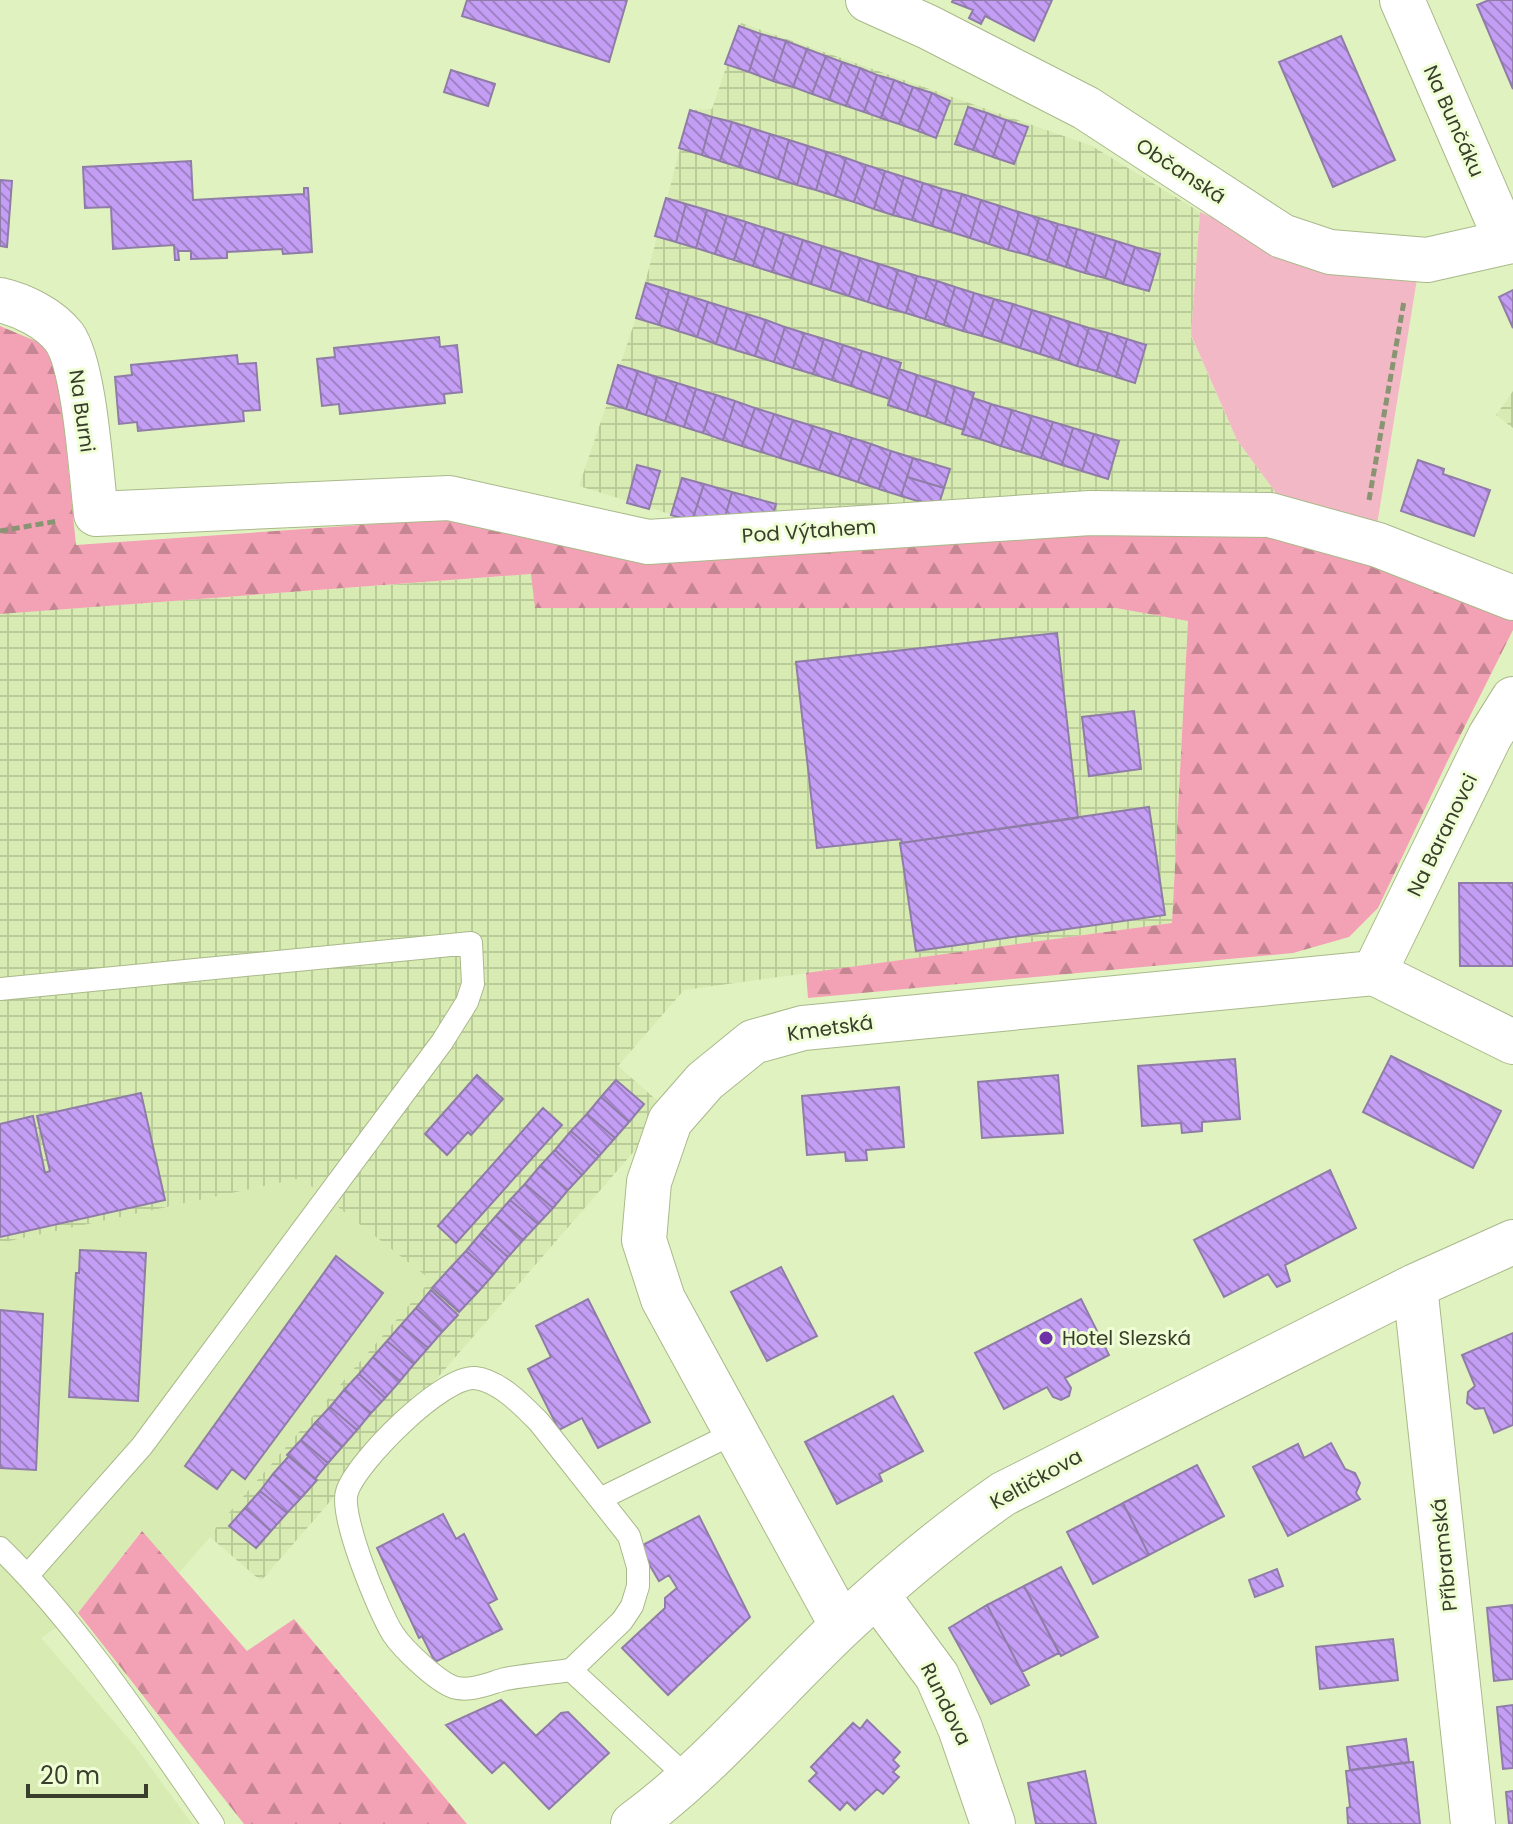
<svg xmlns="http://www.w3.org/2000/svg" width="1513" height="1824" font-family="Poppins,sans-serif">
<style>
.built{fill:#d7ebb2}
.industrial{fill:url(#industrial-grid)}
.grass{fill:#f3b8c6}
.forest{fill:url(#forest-firs)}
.building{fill:url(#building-back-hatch);stroke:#8f7da8;stroke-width:2}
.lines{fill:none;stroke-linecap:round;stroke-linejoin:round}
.service-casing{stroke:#a9b98a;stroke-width:24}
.minor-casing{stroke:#a9b98a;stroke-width:46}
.path{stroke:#899473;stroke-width:5;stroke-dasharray:8 4;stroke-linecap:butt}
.service{stroke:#fff;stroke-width:22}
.minor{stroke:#fff;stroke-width:44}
.poi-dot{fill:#6e31a7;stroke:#f0fed6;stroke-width:3}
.labels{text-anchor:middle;stroke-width:6;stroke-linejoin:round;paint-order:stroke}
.street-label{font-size:20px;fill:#383e2b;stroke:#f0fed6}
.poi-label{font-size:20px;fill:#383e2b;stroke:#f0fed6;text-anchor:start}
</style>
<defs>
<pattern id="industrial-grid" width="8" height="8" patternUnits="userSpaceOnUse" patternTransform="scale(2)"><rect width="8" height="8" fill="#d7ebb2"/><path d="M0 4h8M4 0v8" fill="none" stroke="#b9cb99"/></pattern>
<pattern id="forest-firs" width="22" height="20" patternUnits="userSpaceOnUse" patternTransform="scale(2)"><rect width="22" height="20" fill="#f3a1b5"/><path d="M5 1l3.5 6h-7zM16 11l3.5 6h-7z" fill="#c68593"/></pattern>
<pattern id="building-back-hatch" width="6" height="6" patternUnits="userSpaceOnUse" patternTransform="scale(2)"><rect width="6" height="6" fill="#c49ef4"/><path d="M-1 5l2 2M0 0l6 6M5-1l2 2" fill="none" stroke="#a082c6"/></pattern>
</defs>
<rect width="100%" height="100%" fill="#e1f2c1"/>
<path class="built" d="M301,1178L432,1280L179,1573L141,1531L78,1613L41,1638L135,1746L192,1824H0V1243Z"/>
<path class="industrial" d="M741,23L1092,146L1200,212L1191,336L1237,440L1279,497L692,521L579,486L636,318L690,110L712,109Z
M1513,391V428L1496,415Z
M532,574L535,608H1116L1188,621L1172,923L684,990L618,1066L669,1111L261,1581L209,1536L431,1280L301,1178L0,1243V614Z"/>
<path class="grass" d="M1200,212C1270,242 1339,282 1417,279L1377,525L1279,497L1237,440L1191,335Z"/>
<path class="forest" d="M0,326L45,345L60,385L76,545L447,519L1130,530L1277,529L1513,611V630L1448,760L1378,908L1349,937L1293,953L808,998L806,973L1172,923L1188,621L1116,608H535L531,574L0,614Z
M142,1531L247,1651L294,1619L467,1824H244L78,1613Z"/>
<path class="building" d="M467,0H627L609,62L462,16Z
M953,0H1052L1034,41L985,16L981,24L969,18L973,10L952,2Z
M1489,0H1513V89L1477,5Z
M739,26L761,34L749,72L725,64Z
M761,34L786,41L773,81L749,72Z
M1341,36L1395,160L1333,187L1279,62Z
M786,41L807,49L793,87L773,81Z
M807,49L826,56L812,94L793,87Z
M826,56L842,62L829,100L812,94Z
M842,62L860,68L846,106L829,100Z
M860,68L877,75L864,112L846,106Z
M451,70L495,84L488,106L444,92Z
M877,75L894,80L881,118L864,112Z
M894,80L913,87L899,124L881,118Z
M913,87L932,93L918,131L899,124Z
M932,93L950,101L936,138L918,131Z
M968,107L987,113L973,150L955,144Z
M690,110L712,117L702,155L679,148Z
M987,113L1006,120L993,157L973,150Z
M712,117L732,122L720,161L702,155Z
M1006,120L1028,127L1014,164L993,157Z
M732,122L751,128L739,167L720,161Z
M751,128L770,134L759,173L739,167Z
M770,134L789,140L778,179L759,173Z
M789,140L808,146L797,185L778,179Z
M808,146L827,152L816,190L797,185Z
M827,152L846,158L835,196L816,190Z
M846,158L866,165L854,202L835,196Z
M191,161L193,200L304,194V188H308L312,252L283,254L282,249L227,252V258L191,259V251H178L179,260H175L174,245L113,249L111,207L85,208L83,167Z
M866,165L885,171L874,209L854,202Z
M885,171L904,177L893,215L874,209Z
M904,177L923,183L912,220L893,215Z
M0,180L12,181L7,247L0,246Z
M923,183L942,189L932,226L912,220Z
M942,189L962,194L951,232L932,226Z
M962,194L981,200L970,238L951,232Z
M666,198L686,204L676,242L655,236Z
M981,200L1000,206L989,244L970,238Z
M686,204L707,210L696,248L676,242Z
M1000,206L1019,212L1008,250L989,244Z
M707,210L727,216L715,254L696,248Z
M1019,212L1039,218L1028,255L1008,250Z
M727,216L746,222L734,260L715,254Z
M1039,218L1058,224L1047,261L1028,255Z
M746,222L765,228L753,266L734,260Z
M1058,224L1077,229L1066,267L1047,261Z
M765,228L784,234L772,272L753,266Z
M1077,229L1096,235L1085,273L1066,267Z
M784,234L803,240L791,278L772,272Z
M1096,235L1116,241L1105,278L1085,273Z
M803,240L822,246L811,284L791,278Z
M1116,241L1135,247L1123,284L1105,278Z
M822,246L841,252L830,290L811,284Z
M1135,247L1160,254L1149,291L1123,284Z
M841,252L860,258L849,296L830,290Z
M860,258L879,264L868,302L849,296Z
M879,264L898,270L887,308L868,302Z
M898,270L917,276L906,313L887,308Z
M917,276L937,281L925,319L906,313Z
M937,281L955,287L944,325L925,319Z
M646,283L669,290L659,325L636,318Z
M955,287L974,293L963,331L944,325Z
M669,290L689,296L678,331L659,325Z
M1513,290V328L1499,297Z
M974,293L994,299L982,336L963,331Z
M689,296L708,302L697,337L678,331Z
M994,299L1013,304L1001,342L982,336Z
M708,302L727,308L716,344L697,337Z
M1013,304L1032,310L1020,348L1001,342Z
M727,308L747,314L735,350L716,344Z
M1032,310L1051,316L1040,354L1020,348Z
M747,314L766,320L755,356L735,350Z
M1051,316L1070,322L1059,360L1040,354Z
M766,320L785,327L774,362L755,356Z
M1070,322L1089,328L1077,366L1059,360Z
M785,327L804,333L793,368L774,362Z
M1089,328L1108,333L1097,371L1077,366Z
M804,333L824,339L813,374L793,368Z
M1108,333L1127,339L1116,377L1097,371Z
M439,337L440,347L457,345L462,392L444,394L445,403L340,414L339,404L322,406L317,359L335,357L334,348Z
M824,339L843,345L832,380L813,374Z
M1127,339L1146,345L1135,383L1116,377Z
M843,345L862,351L851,386L832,380Z
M862,351L882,357L871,393L851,386Z
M237,355L238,364L256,363L260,410L243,411L244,421L138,431L137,422L119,424L115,377L132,375L131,365Z
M882,357L901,363L890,399L871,393Z
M618,365L638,371L626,409L607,403Z
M899,369L917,375L907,411L888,405Z
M638,371L657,377L646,415L626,409Z
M917,375L936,381L926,417L907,411Z
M657,377L677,383L665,421L646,415Z
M936,381L955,387L945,424L926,417Z
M677,383L696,389L684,427L665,421Z
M955,387L974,393L964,430L945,424Z
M696,389L716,395L703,433L684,427Z
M716,395L735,401L723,440L703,433Z
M973,398L991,404L980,439L962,434Z
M735,401L755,408L742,446L723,440Z
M991,404L1012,410L1001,446L980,439Z
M755,408L774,414L761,452L742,446Z
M1012,410L1032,416L1021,452L1001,446Z
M774,414L793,420L780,458L761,452Z
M1032,416L1053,422L1041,458L1021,452Z
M793,420L813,426L800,464L780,458Z
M1053,422L1073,428L1062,465L1041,458Z
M813,426L832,432L819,470L800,464Z
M1073,428L1094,434L1082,471L1062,465Z
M832,432L852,438L839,476L819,470Z
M1094,434L1119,441L1108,479L1082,471Z
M852,438L871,444L858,482L839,476Z
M871,444L891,451L879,489L858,482Z
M891,451L913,458L901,496L879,489Z
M913,458L950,469L944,488L907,477Z
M1418,460L1444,469L1443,474L1490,490L1474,536L1401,511Z
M637,465L660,471L649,509L627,503Z
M907,477L944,488L938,507L901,496Z
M682,478L704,484L692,521L671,515Z
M704,484L732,492L724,521H692Z
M732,492L776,504L771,522L724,521Z
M1057,633L1078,818L902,843L901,839L817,848L796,662Z
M1134,711L1141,769L1089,776L1082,717Z
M1149,807L1165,915L916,951L900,843Z
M1459,883H1513V966H1460Z
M1391,1056L1501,1111L1473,1168L1363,1112Z
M1235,1059L1240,1119L1202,1122V1131L1182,1133L1181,1123L1142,1126L1138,1066Z
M477,1075L503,1099L471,1135L468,1132L447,1155L425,1134Z
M1058,1075L1063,1133L982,1138L978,1082Z
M616,1080L644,1104L629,1122L601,1097Z
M899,1087L904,1147L866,1150L867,1160L846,1161L845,1152L807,1155L802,1096Z
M141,1093L165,1200L0,1237V1124L33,1116L45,1173L50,1171L37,1116Z
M601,1097L629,1122L615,1138L587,1114Z
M543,1108L562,1125L456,1243L438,1226Z
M587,1114L615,1138L599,1156L571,1131Z
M571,1131L599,1156L582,1175L555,1150Z
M555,1150L582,1175L568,1190L540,1166Z
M540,1166L568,1190L553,1208L525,1184Z
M1330,1170L1356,1228L1285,1265L1290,1281L1277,1287L1268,1274L1224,1297L1194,1240Z
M525,1184L553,1208L538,1224L510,1200Z
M510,1200L538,1224L523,1240L496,1216Z
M496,1216L523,1240L508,1257L481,1233Z
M481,1233L508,1257L493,1275L466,1251Z
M80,1250L146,1253L138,1401L69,1397L76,1273H79Z
M466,1251L493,1275L478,1292L451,1267Z
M336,1256L383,1293L245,1479L232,1469L217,1489L185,1466Z
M451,1267L478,1292L459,1312L432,1288Z
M781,1267L817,1336L767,1361L731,1292Z
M431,1290L458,1315L442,1332L416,1308Z
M588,1299L650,1422L598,1448L582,1418L559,1430L528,1369L551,1357L536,1326Z
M1081,1299L1109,1355L1065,1378L1071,1388L1069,1396L1061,1400L1053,1397L1047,1387L1004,1409L975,1353Z
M416,1308L442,1332L428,1348L401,1325Z
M0,1310L43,1314L36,1470L0,1468Z
M401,1325L428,1348L414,1364L387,1341Z
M1513,1333V1425L1494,1433L1484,1408L1475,1409L1467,1403L1468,1392L1475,1386L1462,1355Z
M387,1341L414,1364L400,1381L373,1357Z
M373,1357L400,1381L385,1398L359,1374Z
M359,1374L385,1398L371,1413L344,1390Z
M344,1390L371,1413L357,1430L330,1407Z
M893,1396L923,1451L879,1474L882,1481L837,1504L805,1442Z
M330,1407L357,1430L342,1447L315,1423Z
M315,1423L342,1447L328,1463L301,1440Z
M301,1440L328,1463L315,1479L287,1455Z
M1331,1443L1345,1469L1355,1473L1360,1483L1356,1493L1360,1499L1288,1536L1253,1467L1298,1444L1304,1458Z
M289,1456L317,1480L301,1498L273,1474Z
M1197,1465L1224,1516L1149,1555L1123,1503Z
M273,1474L301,1498L287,1513L260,1491Z
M260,1491L287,1513L271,1531L245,1508Z
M1123,1503L1149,1555L1093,1584L1067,1532Z
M245,1508L271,1531L256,1548L229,1526Z
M443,1514L456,1539L464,1534L497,1599L488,1604L502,1629L435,1662L422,1636L419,1638L377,1548Z
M699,1516L750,1617L668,1695L622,1648L665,1608V1598L677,1588L669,1575L659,1581L639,1547Z
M1061,1567L1098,1637L1061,1656L1024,1586Z
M1277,1569L1283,1586L1255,1597L1249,1580Z
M1024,1586L1059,1653L1022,1672L987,1605Z
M987,1605L1029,1685L991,1704L949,1628Z
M1513,1605V1679L1494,1681L1487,1608Z
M1393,1639L1398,1680L1320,1689L1316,1647Z
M501,1700L536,1736L561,1713L568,1712L609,1753L549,1809L504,1762L492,1773L446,1725Z
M1513,1705V1768L1503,1769L1497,1707Z
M867,1720L900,1752L893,1760L899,1766L893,1772L899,1777L883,1794L877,1789L855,1810L847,1802L840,1810L809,1781L817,1773L811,1767L853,1723L860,1729Z
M1406,1739L1409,1762L1350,1770L1347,1747Z
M1413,1762L1420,1824H1348L1347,1808L1350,1807L1346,1771Z
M1085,1771L1096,1824H1036L1028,1783Z
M1513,1791V1824H1509L1506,1792Z"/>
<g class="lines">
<defs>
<path id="service" d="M0,989L471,943L473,984L467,1002L442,1042L142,1446L28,1575
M600,1499L736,1432
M0,1548C81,1627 148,1731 213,1824
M571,1670L622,1621L632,1606L638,1586V1567L629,1536L539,1422C522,1405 500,1381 475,1378C443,1375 356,1462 347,1492C339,1515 379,1612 393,1634C403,1649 440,1685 457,1688C473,1691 490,1683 505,1679C527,1675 549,1673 571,1670L689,1779"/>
<path id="minor" d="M868,0L928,27L1086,108L1282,236L1330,252L1427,260L1507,242L1513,238
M1402,0L1507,242
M0,300C22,305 49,318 64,337C85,366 91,474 96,514L449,498L648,542L1090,513L1270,515L1378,545L1513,598
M1374,973L1490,736L1513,699
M1415,1286L1473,1824
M877,1595L937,1676L960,1728L993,1824
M842,1626L663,1299L644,1240L649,1182L670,1121L705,1081L753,1042L803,1028L1374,973L1513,1042
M633,1824C711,1767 772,1692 842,1626C892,1579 947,1533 1003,1494L1415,1286L1513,1242"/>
</defs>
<use href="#service" class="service-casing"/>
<use href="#minor" class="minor-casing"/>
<path class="path" d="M1369,500L1404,301
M0,531L58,521"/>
<use href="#service" class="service"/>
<use href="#minor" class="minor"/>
</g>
<circle class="poi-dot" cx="1046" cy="1338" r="8"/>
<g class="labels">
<g class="street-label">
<text transform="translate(1454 121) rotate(66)" y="7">Na Bunčáku</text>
<text transform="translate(1181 171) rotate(33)" y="7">Občanská</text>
<text transform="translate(82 411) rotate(82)" y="7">Na Burni</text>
<text transform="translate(809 531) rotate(-4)" y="7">Pod Výtahem</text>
<text transform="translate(1442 835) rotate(-64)" y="7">Na Baranovci</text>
<text transform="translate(830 1028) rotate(-8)" y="7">Kmetská</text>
<text transform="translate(1036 1479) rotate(-29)" y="7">Keltičkova</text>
<text transform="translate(1444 1555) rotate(-96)" y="7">Příbramská</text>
<text transform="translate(946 1704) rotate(64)" y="7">Rundova</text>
</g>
<g class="poi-label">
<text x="1062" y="1345">Hotel Slezská</text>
</g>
</g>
<path d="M28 1784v12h118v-12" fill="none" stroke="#383e2b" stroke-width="4"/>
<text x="40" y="1784" font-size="24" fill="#383e2b" stroke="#f0fed6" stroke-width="6" paint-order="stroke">20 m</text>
</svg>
